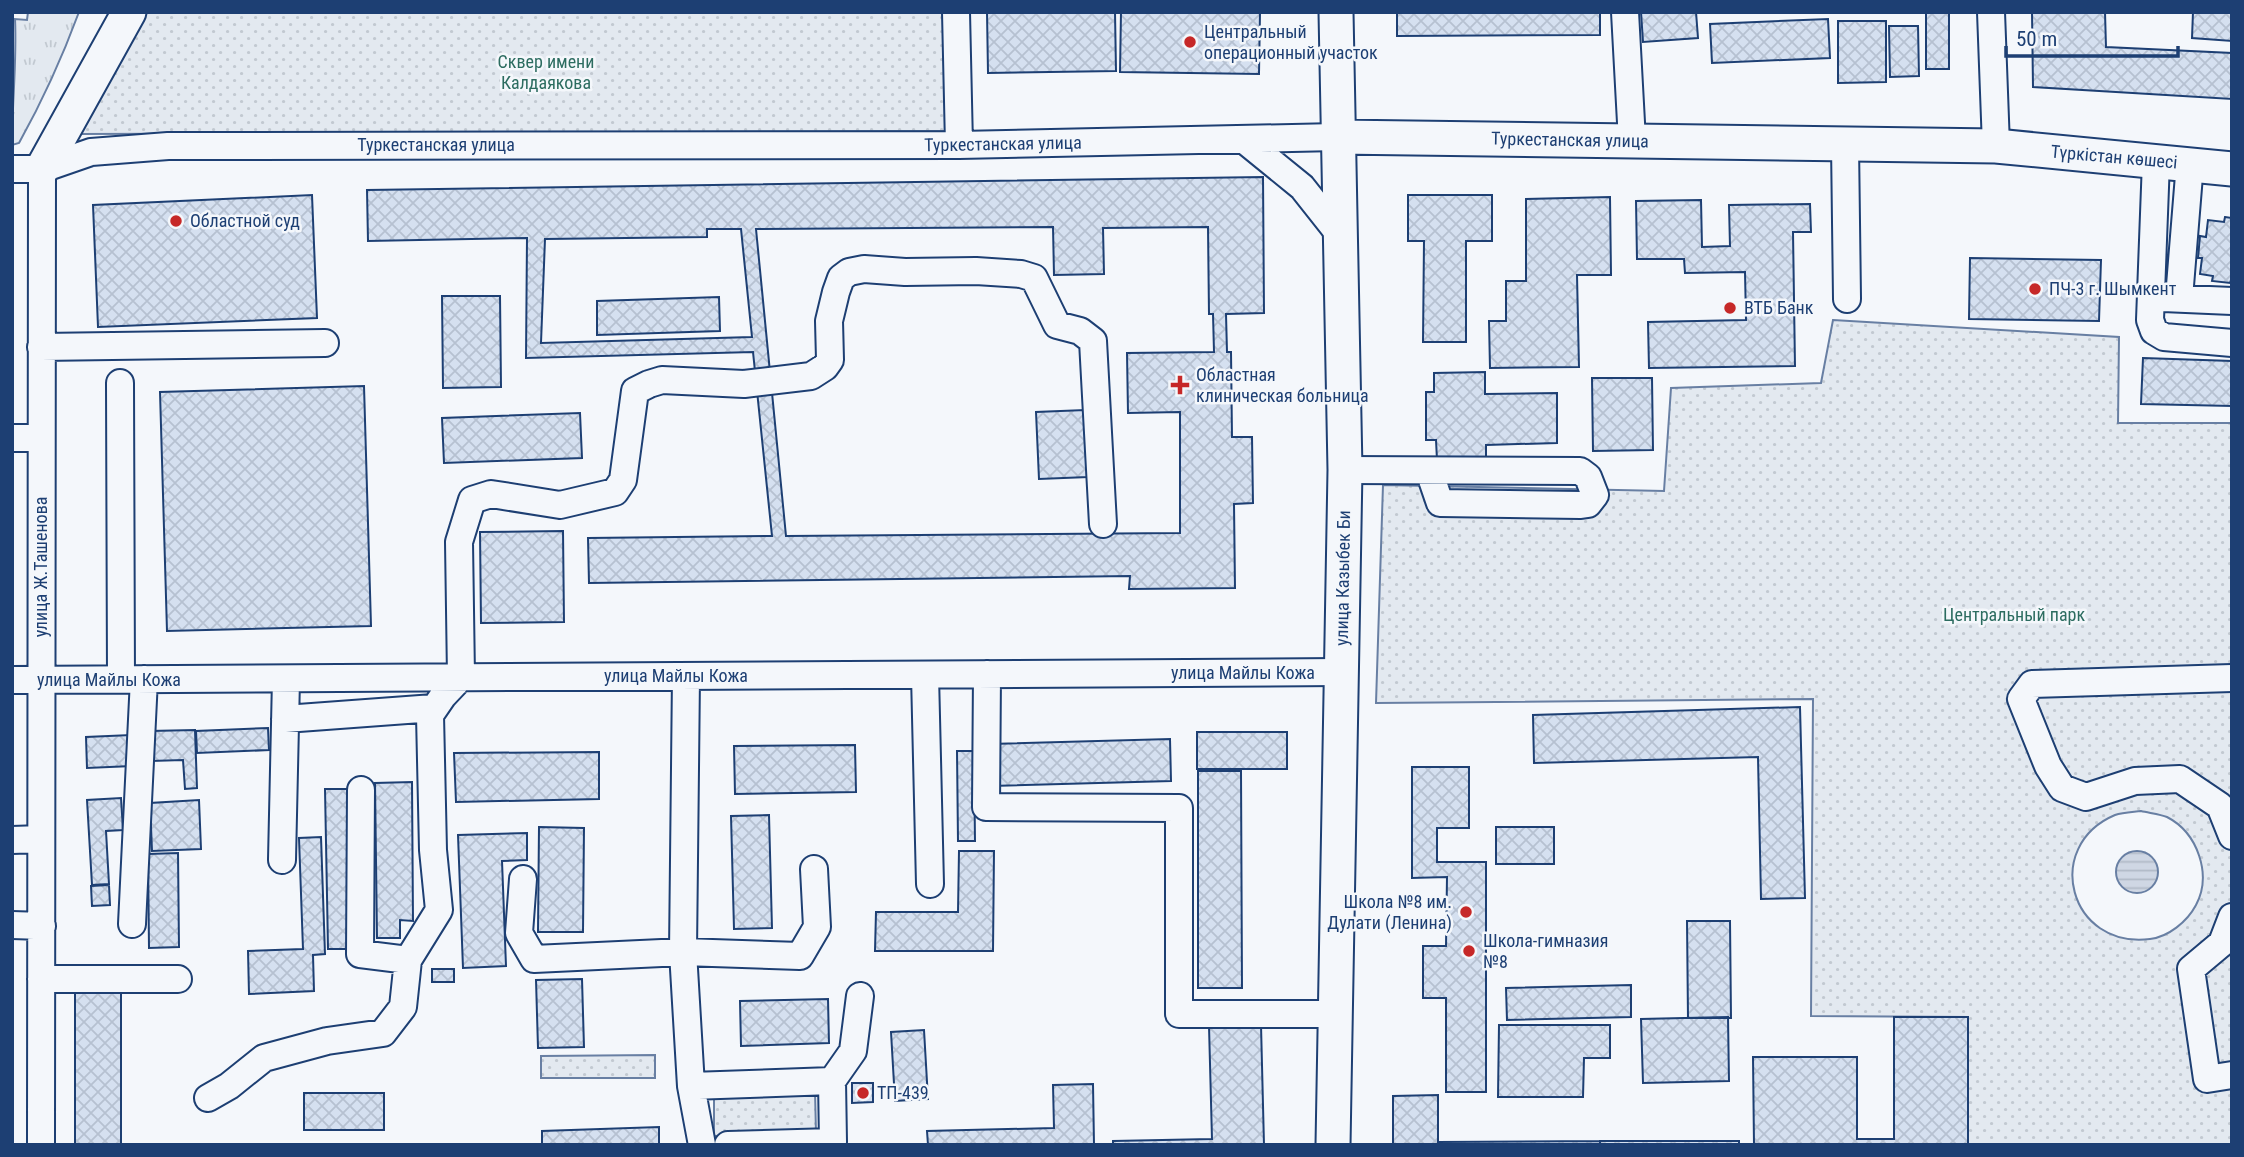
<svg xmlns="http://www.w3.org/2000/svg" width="2244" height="1157" font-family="'Roboto Condensed',sans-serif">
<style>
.grass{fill:url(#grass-tufts);stroke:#687fa3;stroke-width:2}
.park{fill:url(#park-dots);stroke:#687fa3;stroke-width:2;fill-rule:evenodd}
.water{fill:url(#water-rules);stroke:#687fa3;stroke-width:2}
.building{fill:url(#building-cross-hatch);stroke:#1d3f73;stroke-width:2;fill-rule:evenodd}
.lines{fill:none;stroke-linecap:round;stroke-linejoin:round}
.minor-casing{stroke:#1d3f73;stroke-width:30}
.major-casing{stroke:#1d3f73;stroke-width:37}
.minor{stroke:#f4f7fb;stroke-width:26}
.major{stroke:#f4f7fb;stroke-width:33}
.poi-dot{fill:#c62828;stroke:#f4f7fb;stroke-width:2.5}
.labels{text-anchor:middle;stroke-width:5;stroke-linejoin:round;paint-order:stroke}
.poi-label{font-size:18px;fill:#1d3f73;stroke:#f4f7fb;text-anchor:start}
.park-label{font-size:18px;fill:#2c6c60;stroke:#f4f7fb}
.street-label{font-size:18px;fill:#1d3f73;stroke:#f4f7fb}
</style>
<defs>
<pattern id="grass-tufts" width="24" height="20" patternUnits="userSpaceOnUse" patternTransform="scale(1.75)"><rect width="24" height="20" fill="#e3e9f0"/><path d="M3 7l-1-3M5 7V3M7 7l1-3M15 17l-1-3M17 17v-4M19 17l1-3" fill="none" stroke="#c2c9d1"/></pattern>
<pattern id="park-dots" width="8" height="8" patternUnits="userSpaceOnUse" patternTransform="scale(1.75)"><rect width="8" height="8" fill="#e3e9f0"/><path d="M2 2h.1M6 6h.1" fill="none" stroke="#c2c9d1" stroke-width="1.8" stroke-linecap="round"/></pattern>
<pattern id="water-rules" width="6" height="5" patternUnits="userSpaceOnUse" patternTransform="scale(1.75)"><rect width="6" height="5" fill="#cfd7e4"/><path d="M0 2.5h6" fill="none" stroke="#b1bac7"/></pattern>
<pattern id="building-cross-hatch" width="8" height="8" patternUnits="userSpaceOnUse" patternTransform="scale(1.75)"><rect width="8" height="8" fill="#d5e0f0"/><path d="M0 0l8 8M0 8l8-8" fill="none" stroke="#b6c1d1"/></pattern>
</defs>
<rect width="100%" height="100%" fill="#f4f7fb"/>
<path class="grass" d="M28,12H79C62,58 43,100 19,143L12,145C12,103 17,61 15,19L27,20Z"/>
<path class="park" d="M146,12H949L951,131L78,134Z
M1833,320L2119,337L2118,423H2232V1145H1968V1017L1811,1016L1813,699L1376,703L1383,485L1664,491L1671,388L1821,383ZM2141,811C2149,813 2160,814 2167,817C2198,833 2212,875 2196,905C2187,922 2168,937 2150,939C2069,949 2042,846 2115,815C2123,812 2133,812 2141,811Z
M655,1055V1078H541V1056Z
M815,1091L816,1133L714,1136V1094Z"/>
<path class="water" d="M2116 872a21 21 0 1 1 42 0a21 21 0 1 1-42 0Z"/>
<path class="building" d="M987,12H1115L1116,71L988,73Z
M1121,12H1260L1259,74L1120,72Z
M1397,12H1600V35L1397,36Z
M1641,12H1696L1698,38L1643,42Z
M1926,12H1949V69H1926Z
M2032,12H2105L2106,47L2232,53V99L2033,87Z
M2193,12H2232V41L2192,38Z
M1828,19L1830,58L1712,63L1710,24Z
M1838,21H1886V82L1838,83Z
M1889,26H1918L1919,76L1890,77Z
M1263,177L1264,313L1226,314L1227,352H1231L1232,437H1252L1253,503L1234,504L1235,588L1129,589L1130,576L589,583L588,538L772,536L753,352L526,358L527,238L368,241L367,190ZM1053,227L1054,275L1104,274L1103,228L1208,227L1209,314H1213L1214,352L1127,353L1128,413L1180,412V533L786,536L756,229ZM707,229H741L752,337L541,343L545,239L707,237Z
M312,195L317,318L98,327L93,205Z
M1408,195H1492V241H1466V342H1423L1424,241H1408Z
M1610,197L1611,275H1577L1579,367L1490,368L1489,321H1506V281H1526V199Z
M1701,200L1702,247L1730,246L1729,205L1810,204L1811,232H1793L1795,366L1649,368L1648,322L1746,320L1745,272L1685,273L1684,259H1637L1636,201Z
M2225,217L2232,218V277L2230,283L2212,281L2213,276L2200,274L2202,258H2198L2200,236L2206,237L2208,220L2224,222Z
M1970,258L2101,260L2099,321L1969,319Z
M442,296H500L501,387L443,388Z
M719,297L720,331L597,335V301Z
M2143,358L2232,361V406L2141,404Z
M1485,372V394L1557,393V443L1486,445V459L1437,460L1436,440H1426V392H1434V373Z
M1592,378H1652L1653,450L1593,451Z
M364,386L371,626L167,631L160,392Z
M1085,410L1088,477L1039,479L1036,412Z
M580,413L582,458L444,463L442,418Z
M563,531L564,622L481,623L480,532Z
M1800,707L1805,898L1761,899L1758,757L1534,763L1533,715Z
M268,728L269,750L197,753L196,731Z
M195,730L197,788L185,789L183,760L151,761L150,731Z
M1197,732H1287V769H1197Z
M131,735L132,766L87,768L86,737Z
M1170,739L1171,781L991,786L990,744Z
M855,745L856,792L735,794L734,746Z
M957,751H974L975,841H958Z
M599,752V799L456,802L454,753Z
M1412,767H1469V828H1437V862H1486V1092H1446V998H1423V946H1446L1447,877L1412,878Z
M1198,771H1241L1242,988H1198Z
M412,782L413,921L400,920V938H377L375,783Z
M325,789H347L351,949H328Z
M121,798L123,830L106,831L109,884L92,885L87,800Z
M199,800L201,849L152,851L150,803Z
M769,815L772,928L734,929L731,816Z
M539,827L584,828L583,932H538Z
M1496,827H1554V864H1496Z
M527,833V860L502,861L506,966L463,968L458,835Z
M321,837L325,954L313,955L314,991L249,994L248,951L303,949L299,838Z
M959,851H994L993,951H875L876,912H958Z
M178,853L179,947L149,948L148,854Z
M109,885L110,905L92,906L91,886Z
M1687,921H1730L1731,1018H1688Z
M432,969H454V982H432Z
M582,979L584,1047L538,1048L536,980Z
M75,985L121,987V1145H75Z
M1631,985V1017L1507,1020L1506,988Z
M828,999L829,1043L741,1046L740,1001Z
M1728,1017L1729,1081L1643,1083L1641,1019Z
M1894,1017H1968V1145H1754L1753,1057H1857V1139H1894Z
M1261,1025L1264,1145H1113V1141L1212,1139L1209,1026Z
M1499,1025H1610V1058H1584L1583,1097H1498Z
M924,1030L928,1099L895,1101L891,1032Z
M852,1083H873V1102L852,1103Z
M1093,1084L1094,1145H928L927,1131L1054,1128L1053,1085Z
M304,1093H384V1130H304Z
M1438,1095V1142L1600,1141V1145H1393V1096Z
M659,1127V1145H542V1131Z
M1600,1141H1739V1145H1600Z"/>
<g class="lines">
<defs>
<path id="minor" d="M956,12L959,145
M1625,12L1632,141
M1991,12L1996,146
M1243,139L1302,187L1340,235
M1845,144L1847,299
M2156,161L2150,320L2154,331L2164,337L2232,343
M12,169H42L91,152L168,146L959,145L1337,137
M2163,298L2232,301
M2179,298L2190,163
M41,347L325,343
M120,383L121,679
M12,438H41
M1345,470L1580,471L1588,477L1595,495L1588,504L1581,505L1440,503L1429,471
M987,674L986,807L1179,808V1014H1335
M925,675L930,884
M686,676L683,952L691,1086L702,1145
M2232,678L2032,684L2021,699L2048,766L2062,788L2086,797L2135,781L2180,779L2220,806L2232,836
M12,680L1340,672
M285,719L434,708
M361,790L360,954L408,960
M12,840L41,839
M282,860L286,679
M523,879L519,933L534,959L683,952L800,956L817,927L814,869
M2232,917L2222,943L2191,969L2207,1079L2232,1075
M132,924L144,679
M12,925L42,926
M41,979H178
M832,1081L853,1051L860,996
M691,1086L832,1081L833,1142L728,1145
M208,1098L229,1086L264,1058L327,1041L383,1033L403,1007L408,960L439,910L433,850L430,715L443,696L461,677L459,542L472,500L491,494L560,505L615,492L623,480L635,391L649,384L662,380L744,384L811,376L825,367L830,360L829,321L836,292L841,278L849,272L864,269L905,272L976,271L1021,274L1034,278L1057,325L1080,331L1093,341L1103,524
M41,1145L42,169"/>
<path id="major" d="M1337,137L1996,146L2232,169
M42,169L129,12
M1333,1145L1345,470L1336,12"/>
</defs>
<use href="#minor" class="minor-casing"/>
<use href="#major" class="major-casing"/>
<use href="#minor" class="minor"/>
<use href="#major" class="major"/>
</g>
<g class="poi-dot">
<circle cx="1190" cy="42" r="7"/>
<circle cx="176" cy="221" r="7"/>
<circle cx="2035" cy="289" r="7"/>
<circle cx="1730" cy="308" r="7"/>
<path d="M1176.5 374.5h7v7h7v7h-7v7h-7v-7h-7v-7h7z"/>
<circle cx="1466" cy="912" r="7"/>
<circle cx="1469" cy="951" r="7"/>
<circle cx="863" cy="1093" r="7"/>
</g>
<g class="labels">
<g class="poi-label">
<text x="1204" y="38">Центральный<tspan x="1204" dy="21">операционный участок</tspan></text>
<text x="190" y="227">Областной суд</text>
<text x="2049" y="295">ПЧ-3 г. Шымкент</text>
<text x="1744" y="314">ВТБ Банк</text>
<text x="1196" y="381">Областная<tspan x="1196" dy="21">клиническая больница</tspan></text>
<text x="1452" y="908" text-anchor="end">Школа №8 им.<tspan x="1452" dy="21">Дулати (Ленина)</tspan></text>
<text x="1483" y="947">Школа-гимназия<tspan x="1483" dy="21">№8</tspan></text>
<text x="877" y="1099">ТП-439</text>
</g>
<g class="park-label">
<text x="546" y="68">Сквер имени<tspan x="546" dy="21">Калдаякова</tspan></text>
<text x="2014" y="621">Центральный парк</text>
</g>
<g class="street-label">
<text transform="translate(1570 140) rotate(1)" y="6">Туркестанская улица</text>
<text transform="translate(1003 144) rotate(-1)" y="6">Туркестанская улица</text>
<text x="436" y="151">Туркестанская улица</text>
<text transform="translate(2114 157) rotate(5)" y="6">Түркістан көшесі</text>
<text transform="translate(41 567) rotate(-90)" y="6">улица Ж.Ташенова</text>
<text transform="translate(1343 578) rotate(-89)" y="6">улица Казыбек Би</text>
<text x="1243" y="679">улица Майлы Кожа</text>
<text x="676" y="682">улица Майлы Кожа</text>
<text x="109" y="686">улица Майлы Кожа</text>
</g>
</g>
<rect width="2244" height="1157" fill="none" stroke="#1d3f73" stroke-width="28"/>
<path d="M2006 46v10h172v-10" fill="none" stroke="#1d3f73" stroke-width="3.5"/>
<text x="2016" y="46" font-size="21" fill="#1d3f73" stroke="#f4f7fb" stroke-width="5" paint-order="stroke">50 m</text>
</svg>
